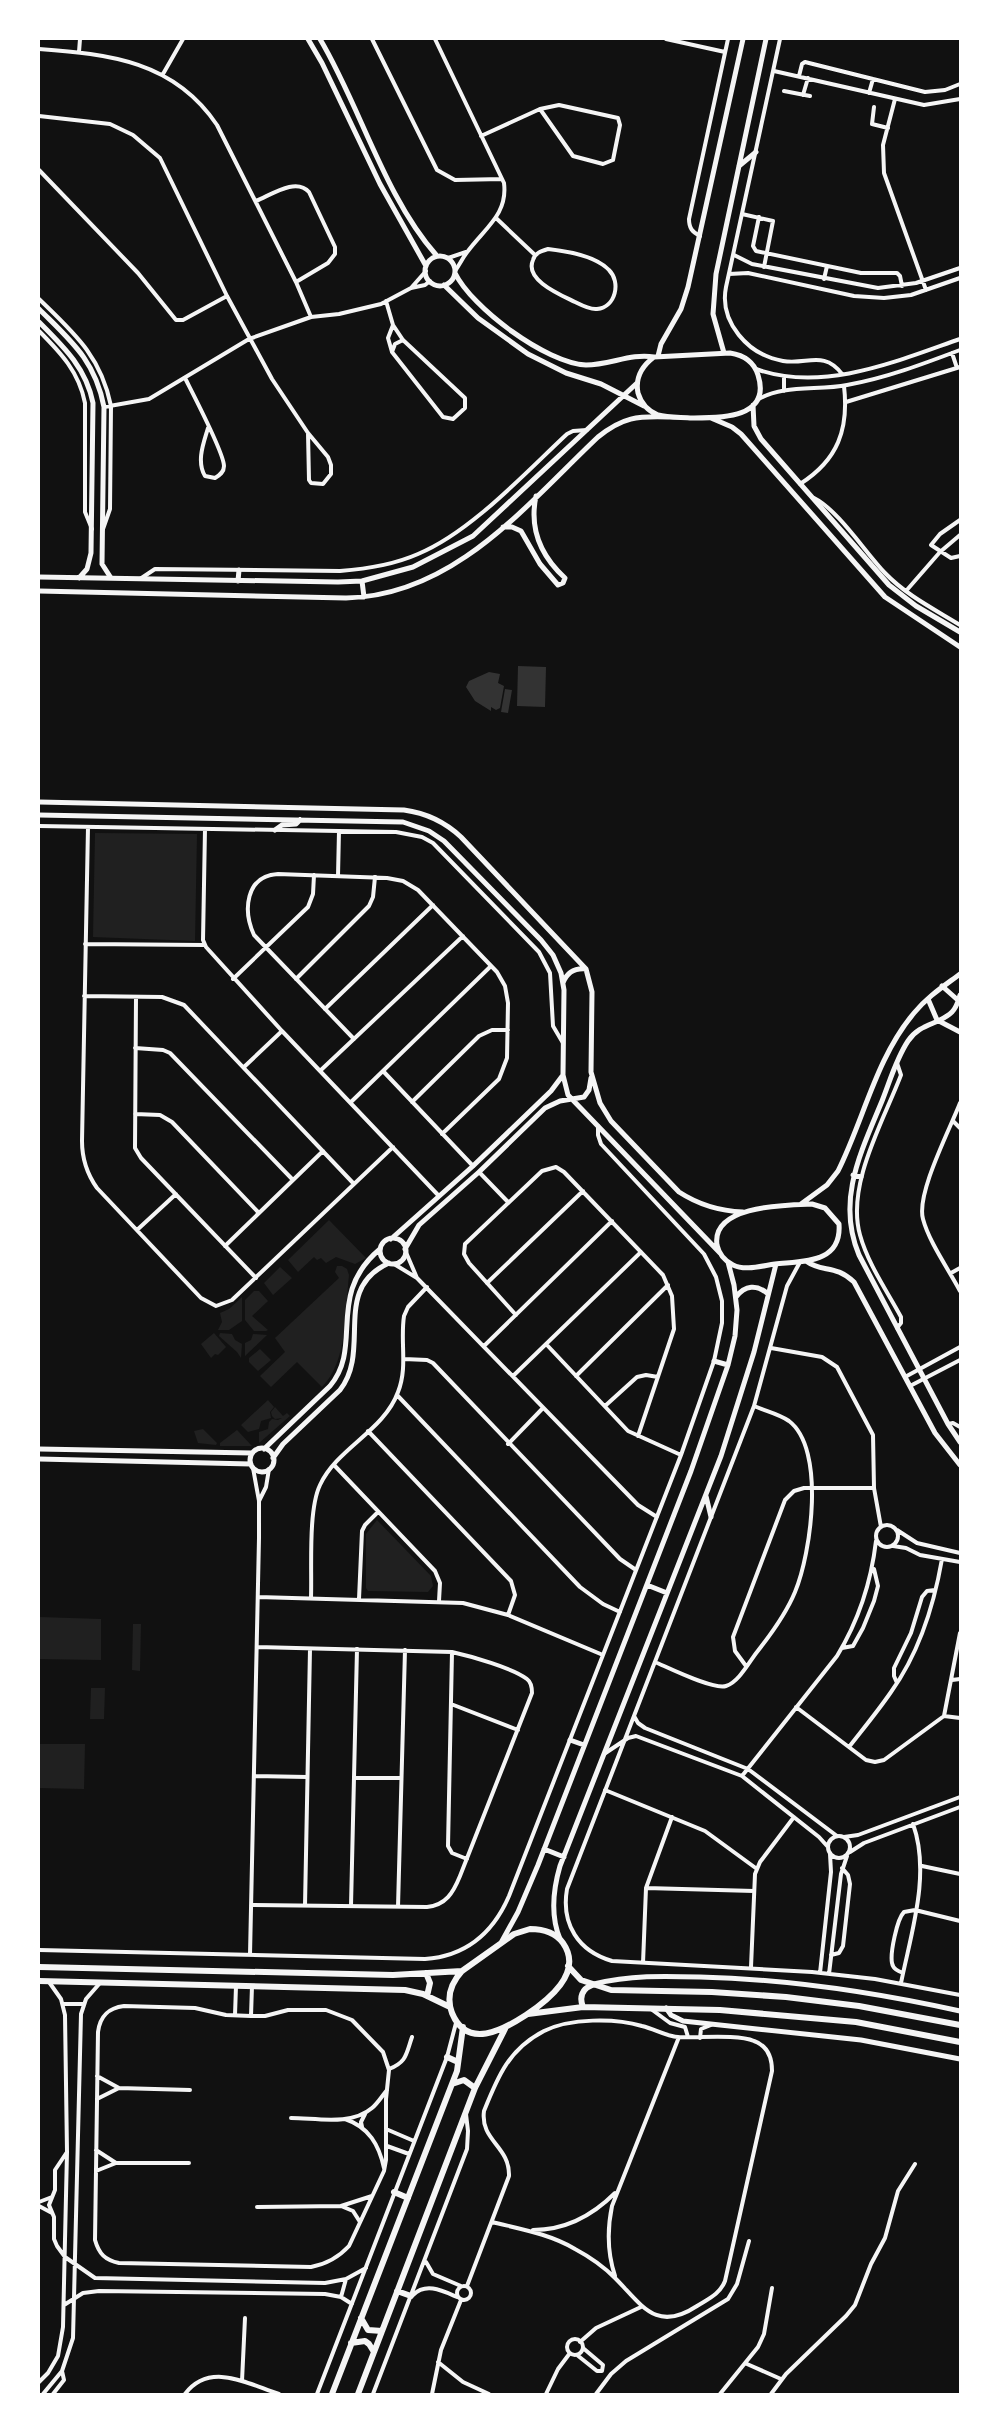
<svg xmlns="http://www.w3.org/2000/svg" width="999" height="2433" font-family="Signika,sans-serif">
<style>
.green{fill:#202020}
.water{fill:#333}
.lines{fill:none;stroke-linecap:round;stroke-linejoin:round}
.minor{stroke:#f5f5f5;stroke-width:4}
.tertiary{stroke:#f5f5f5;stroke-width:5}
.primary{stroke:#f5f5f5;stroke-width:6}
</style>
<rect width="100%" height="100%" fill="#111"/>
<path class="green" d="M95,833L197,834L195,941L93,937Z
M329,1220L366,1258L355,1264L336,1257L326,1263L321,1258L317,1260L314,1257L298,1272L288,1260Z
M337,1266H342L347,1269L349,1275C345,1311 348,1361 322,1387L297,1362L271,1387L260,1376L285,1352L275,1338L339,1278L335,1272Z
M280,1267L292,1278L273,1295L264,1283Z
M254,1291H259L268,1301L252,1316L268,1330L266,1331H254L245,1320V1300Z
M242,1297V1321L229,1330H218L222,1322L220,1313L229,1309Z
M214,1333L226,1347L218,1355L215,1354L211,1358L201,1344Z
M220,1333L232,1334L235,1340L242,1344L241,1358L237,1352L219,1336Z
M253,1334L267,1335L245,1356V1343L251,1340Z
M260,1349L271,1360L258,1371L249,1362V1358Z
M268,1400L274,1407L270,1412L271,1418L261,1421L259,1429L248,1432L241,1425Z
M275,1407L283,1416L287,1413L290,1416L259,1443V1432L268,1429L269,1422L272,1419L278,1420L282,1418L275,1419L272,1416L271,1412Z
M203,1429L217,1443L216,1445L198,1443L194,1431Z
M237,1430L252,1446H220V1443Z
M377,1520L431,1576L433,1586L428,1592L368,1591L366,1588V1534Z
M39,1617L101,1619V1660L39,1659Z
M133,1624H141L140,1671L132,1670Z
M91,1688H105L104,1719H90Z
M39,1744H85L84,1789L39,1788Z"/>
<path class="water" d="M518,666L546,667L545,707L517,706Z
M489,672L500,674L498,683L504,686L500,708L496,710L491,707V711L475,701L466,687L469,681Z
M505,689L512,690L508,713L501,712Z"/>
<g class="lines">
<path class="minor" d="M372,39L437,170L455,180L502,179
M435,39L504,183C508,214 485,228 468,251C463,257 460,264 455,271
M666,39L725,52
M780,39L726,287C719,322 748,355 783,361C807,365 824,350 842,374
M39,49C109,54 174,61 217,125L296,282L311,317
M79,52L80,39
M774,71L924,105L960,99
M163,74L183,39
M799,76L802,64L805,62L925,92L945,90L960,84
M784,91L810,96
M869,93L873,79
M803,95L808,78
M895,99L883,145L884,173L926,290
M874,107L872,124L888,128
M39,116L110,124L133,135L160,158L227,296L272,379L308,433L328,457L331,465V474L323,484L311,483L309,480L308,433
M481,136L540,109L573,156L603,164L613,160L620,125L618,118L559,105L540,109
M39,170L138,273L176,320H183L227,296
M256,201C271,195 296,177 309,192L335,247V254L328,263L296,282
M742,214L773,221L764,267
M759,217L753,246L756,251L861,273H897L900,276L902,286
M496,218L535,255
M700,236C692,232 689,228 689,219L728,39
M548,249C566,251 596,256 609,270C621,282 616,307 597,309C590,310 581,305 575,302C561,295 524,280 533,260C535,253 541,251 548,249Z
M734,255L752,264L878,288L916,283L960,268
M448,258L466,252
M729,274L748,273L854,296L884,298L911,295L960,278
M824,279L827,266
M411,288L426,271
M39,299C74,333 101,356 111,406L110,509L103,529
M386,301L393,325L388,338L392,352L443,417L453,419L465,408V398L403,340L393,325
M39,331C61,353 79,372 85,403V512L92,529
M392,352L395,344L403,340
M952,353L957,368
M756,369C823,393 897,361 960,339
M784,377V391
M185,378C193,394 224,453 224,466C224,472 220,475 215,478L205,476C196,461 204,442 208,428
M757,400C783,384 818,391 847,385C886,378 923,364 960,350
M846,402L960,367
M104,407L149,399L249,339L311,317L339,314L381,304L411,288L425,285L430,281
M800,484C838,460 849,429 844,386
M814,498C838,510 865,552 885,573C906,595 934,609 960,625
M960,520L940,534L931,545L951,558L960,556
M140,579L155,569L340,571C367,569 393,565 418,554C471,532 525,473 567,434L573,431L587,430
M906,591L940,552L960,535
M39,826L396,832L422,837L433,843L539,952L550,973L553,1026L563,1043
M88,827L82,1141C82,1159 87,1174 97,1188L201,1298L216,1306L232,1300L393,1147
M205,829L203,940L206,947L282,1031L438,1195
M338,876L339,831
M85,944L204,945
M233,979L308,907L313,894L314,875
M296,979L369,906L373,897L375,877
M84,996L162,997L184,1005L354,1184
M136,997L135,1148L141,1158L256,1278
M325,1009L433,905
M354,1039L254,935C243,911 245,876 278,874L387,878L403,881L418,890L497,972L505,986L508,1003L507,1058L499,1079L442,1134
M135,1048L163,1050L170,1053L293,1180
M244,1067L282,1031
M321,1070L463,936
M383,1071L473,1166
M351,1102L491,966
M412,1102L479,1036L492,1030H508
M960,1103C950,1129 916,1194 923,1219C929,1242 949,1270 960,1291
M135,1114L160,1115L172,1122L259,1213
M953,1121L960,1128
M479,1172L508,1202
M137,1230L176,1194
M225,1246L323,1151
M405,1250L417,1278L638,1505L657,1517
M800,1262L787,1286L754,1406L567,1889C561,1924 578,1951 612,1961L812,1972L875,1979L960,1995
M394,1264L417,1278
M951,1273L960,1268
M487,1283L583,1191
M516,1315L469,1263L464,1254L465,1244L542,1171L556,1167L564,1172L663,1275L672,1296L674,1329L638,1436
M897,1328L901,1323V1317C887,1291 868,1264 860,1235C846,1185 883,1122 901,1075L897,1063
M546,1344L628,1431L681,1455
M484,1346L612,1221
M771,1348L822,1357L837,1367L873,1435L874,1488L881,1527
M404,1359L427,1360L433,1363L620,1559L636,1570
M513,1376L641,1252
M576,1376L668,1285
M905,1377L960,1347
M910,1386L960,1360
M397,1395L580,1587L603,1604L620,1612
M605,1406L637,1377L646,1375L658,1377
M948,1424L953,1423L960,1427
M368,1431L511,1581L515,1595L508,1615
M508,1444L543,1408
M334,1465L435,1571L440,1583L439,1601
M259,1501L266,1487L269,1469
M876 1536a11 11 0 1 1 22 0a11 11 0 1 1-22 0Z
M897,1530L917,1543L960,1553
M893,1546L906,1548L920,1555L960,1562
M258,1597L463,1603L508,1615L603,1655
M311,1598C312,1568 308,1510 320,1485C337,1448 384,1431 398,1392C408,1367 400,1342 404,1316L408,1307L427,1287
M359,1599L362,1531L365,1525L378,1512
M842,1648L853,1646L863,1628L874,1601L878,1586L874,1569
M452,1652L448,1846L452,1853L467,1859
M655,1662C669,1668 713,1690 726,1686C739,1682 749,1662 757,1652C772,1633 786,1614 795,1592C811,1554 826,1449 789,1421C779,1414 765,1411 754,1406
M746,1666L735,1651L733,1637L785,1500L794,1491L804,1488H874
M952,1680L960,1679
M897,1683L894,1676V1668L911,1633L922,1597L927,1591L935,1590
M451,1704L518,1730
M796,1707L866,1760L875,1762L884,1760L944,1716L960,1633
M634,1716L638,1723L645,1728L748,1769L837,1836
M944,1716L960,1718
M849,1747C863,1729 878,1711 891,1692C919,1653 934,1605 942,1559
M604,1754L628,1738L636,1736L742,1776L819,1837L828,1847
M254,1776L307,1777
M742,1776L837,1656C859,1620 871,1583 876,1541
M354,1778H401
M605,1790L705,1831L757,1869
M828 1847a11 11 0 1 1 22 0a11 11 0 1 1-22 0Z
M844,1837L858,1835L960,1797
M850,1852L864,1843L960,1807
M922,1866L960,1874
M646,1888L754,1891
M251,1905L427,1907C446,1905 453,1893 460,1876L532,1693C532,1687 531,1682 527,1679C513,1668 470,1656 452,1652L257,1647
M305,1906L310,1649
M351,1906L357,1649
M398,1907L405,1650
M39,1950L425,1959C466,1956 493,1933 509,1896L681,1455L714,1361L722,1323V1301L716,1277L704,1254L601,1144L598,1135V1126
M250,1955L259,1538V1501L253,1468
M831,1955L839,1953L843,1946L850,1884L848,1875L842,1868
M643,1963L646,1888L672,1817
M751,1967L755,1874L760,1862L794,1817
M820,1973L831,1872L830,1854
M903,1973C898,1971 893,1969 892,1963C890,1953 897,1919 904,1912L915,1910L960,1921
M829,1974L841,1874L847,1856
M901,1983C911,1933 931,1874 913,1824
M64,2004H83
M124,2006L195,2008L226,2015L251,2016H265L288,2010H326L352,2020L383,2052L389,2070L386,2099V2160L384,2171L349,2246C338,2258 327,2264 311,2267L119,2263C105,2260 99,2254 95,2240L98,2032C100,2016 108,2008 124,2006Z
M651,2009L670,2023L685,2027L688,2037
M235,2015L236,1986
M251,2016L252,1986
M700,2038L701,2029L711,2025
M389,2069C407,2062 406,2054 412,2037
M97,2076L119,2088
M97,2099L119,2088L190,2090
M291,2118C316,2118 351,2126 372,2108C378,2103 382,2096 387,2090
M345,2119C369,2127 379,2145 384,2168
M362,2127L361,2122L365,2114
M386,2129L414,2141
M387,2146L409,2154
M96,2150L116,2163
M67,2152L55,2170V2190L49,2205L54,2217V2239L57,2246L65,2257L95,2278L325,2283L346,2279L366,2268
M96,2171L116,2163H189
M39,2202L52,2197
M39,2206L52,2213
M341,2206L372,2196
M257,2207L341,2206L353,2211L360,2222
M533,2230C566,2230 592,2216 615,2193
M426,2262L433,2274L461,2286
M615,2276C607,2252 607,2230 612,2206L679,2037
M457 2293a7 7 0 1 1 14 0a7 7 0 1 1-14 0Z
M467,2286L509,2176C510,2146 480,2141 484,2111C498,2076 509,2049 544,2031C570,2018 615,2018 642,2026C655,2029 665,2036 678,2037C698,2038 738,2034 754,2041C768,2046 772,2058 772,2071L725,2281C720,2294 708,2299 697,2306C656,2333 642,2305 615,2278C604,2267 590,2257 575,2249C550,2234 520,2229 492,2222
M413,2295C426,2282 443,2291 457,2297
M341,2297L346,2279
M64,2305L83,2293L99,2291L325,2294L341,2297L352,2304
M567 2347a8 8 0 1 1 16 0a8 8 0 1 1-16 0Z
M580,2342L596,2328L641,2307
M577,2355L597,2371H602L603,2365L583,2348
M438,2362L463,2382L489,2394
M747,2364L781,2379
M242,2381L245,2318
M39,2382L48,2373L58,2356L63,2327L67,2152L65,2015L61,1999L49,1982
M43,2394L62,2371L73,2338L81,2014L86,1999L100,1983
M53,2394L64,2380L62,2371
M185,2394C210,2361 248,2384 279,2394
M317,2394L447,2057L456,2023
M373,2394L467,2149L468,2131L466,2114
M432,2394L441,2350L461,2300
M546,2394L558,2369L570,2353
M596,2394L611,2374L626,2361L728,2299L737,2284L749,2241
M720,2394L758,2347L764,2334L772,2288
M771,2394L786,2374L846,2316L855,2305L871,2264L885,2238L898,2191L915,2164"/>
<path class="tertiary" d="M308,39L322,63L380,184L426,266
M320,39C361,108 384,196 437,256
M739,166L756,152
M425 271a15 15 0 1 1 30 0a15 15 0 1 1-30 0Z
M455,273C472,308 546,363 586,365C610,365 631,353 654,357
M444,285L478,318L528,354L566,373L601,384L644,406
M39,309C71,341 95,360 104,407L102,564L111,578
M39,322C64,347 86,368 93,403L91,553L87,569L79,578
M724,353L713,314L716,274L766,39
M730,353C743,355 754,362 758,375C772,419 719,418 692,418C682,417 668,418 658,415C648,411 641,403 638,393C635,378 642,366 654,357Z
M658,356L661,344L681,309L688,287L743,39
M753,405L754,426L761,439L889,585L916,606L960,632
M711,418L732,427L741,434L885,597L960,647
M503,527H512L521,531L540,564L558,585L563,583L565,578C541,556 529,529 536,496
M39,577L338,582L362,581L413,567L473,536L637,383
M238,581L239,570
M362,581L364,597
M39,591L346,598C454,596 526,505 598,437C623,417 637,416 668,417
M39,802L404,810C426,813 444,821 461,837L586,969L592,992L591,1072L600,1103L611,1121L679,1192C699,1205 719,1211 743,1212
M39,815L403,822L429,831L444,841L541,940L553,955L561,973L564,990L563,1075L568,1095L720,1253
M275,830L282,825L296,824L300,820
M563,983C567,972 575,968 586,969
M942,986L960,1002
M960,995C958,1001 957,1007 952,1012C939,1025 920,1023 908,1041C896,1059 890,1081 882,1101C861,1152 836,1200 859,1255L948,1424L960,1442
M928,999L937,1020L960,1032
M853,1175L861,1177
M801,1204L827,1185L838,1171C864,1119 876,1058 914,1013C927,997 944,986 960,974
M812,1204L825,1208L839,1224C842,1264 802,1261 775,1264C761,1266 745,1271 733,1265C725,1261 719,1254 717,1245C711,1205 786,1205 812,1204Z
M380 1251a13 13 0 1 1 26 0a13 13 0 1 1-26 0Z
M391,1239L473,1166L551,1091L563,1075
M405,1249L419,1225L479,1172L545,1108L560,1101L584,1097L589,1090L591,1078
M806,1261C822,1273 835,1264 854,1282L935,1433L960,1465
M736,1297C745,1285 757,1284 768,1294
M714,1361L728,1365
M250 1460a12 12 0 1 1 24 0a12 12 0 1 1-24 0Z
M39,1449L252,1453
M264,1449L330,1386C364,1346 325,1295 380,1249
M273,1458L283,1444L340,1390C372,1349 331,1289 389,1263
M39,1459L251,1464
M706,1496L711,1517
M647,1585L667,1593
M570,1740L584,1745
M544,1849L564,1857
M560,1939C550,1915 553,1890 560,1866L721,1456L754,1352L776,1264
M502,1941L518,1912L538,1865L691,1471L728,1365L735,1336L737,1310L734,1285L728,1262
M594,1984C630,1975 664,1976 700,1977C788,1979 874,1992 960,2011
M666,2008L671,2015L683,2021L861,2040L960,2059"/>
<path class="primary" d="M530,1929C542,1929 555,1932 563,1943C584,1973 547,2001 526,2015C503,2030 467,2050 452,2013C446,1997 451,1983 462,1971L514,1934Z
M568,1966L581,1980L611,1990L712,1992L786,1997L859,2006L960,2025
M39,1967L393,1975L462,1971
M426,1973L430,1983L427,1996
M39,1981L405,1990L423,1994L450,2007
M583,2007C579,1997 582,1989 592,1985
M528,2014L583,2007L720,2010L856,2022L960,2042
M447,2057L458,2062
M452,2084L464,2080L475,2088
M394,2192L408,2198
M397,2291L411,2296
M361,2318L368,2330L382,2331
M351,2343L365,2341L369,2344L374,2352
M332,2394L457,2071L463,2027
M358,2394L475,2088L505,2029"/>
</g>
<rect width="999" height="2433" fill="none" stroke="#ffffff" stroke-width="80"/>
</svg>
